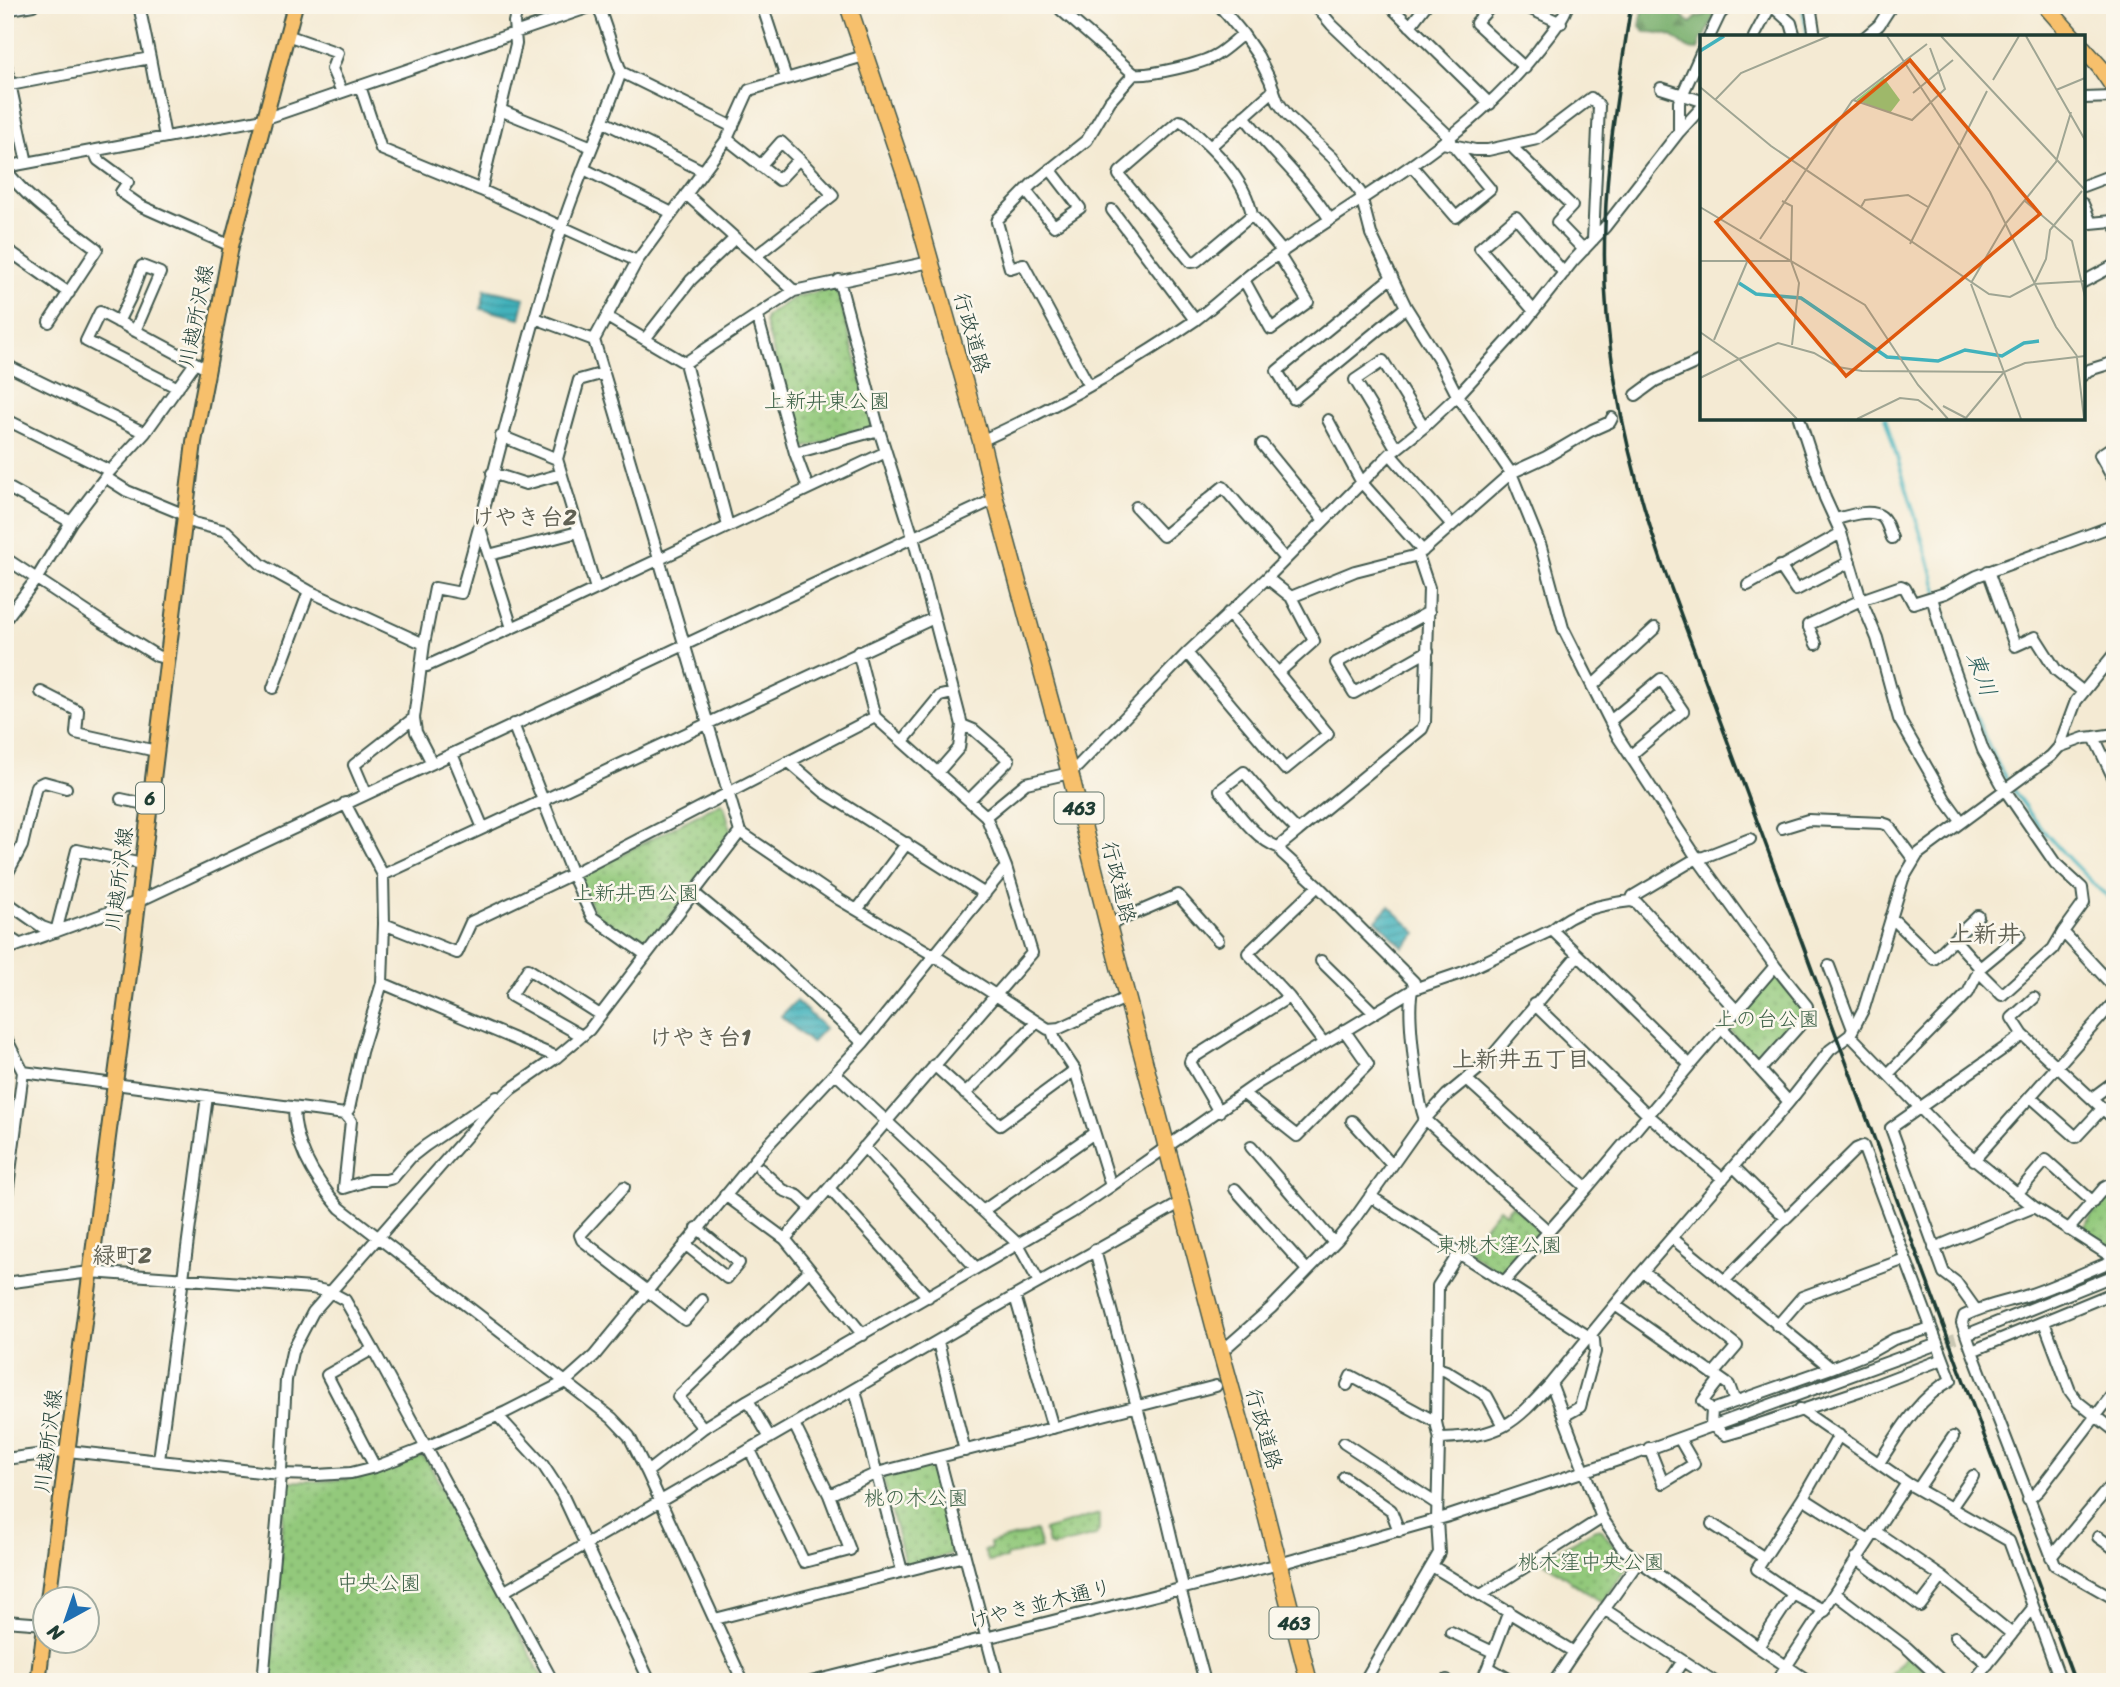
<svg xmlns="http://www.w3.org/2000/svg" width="2120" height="1687" font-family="Sriracha,'Klee One',sans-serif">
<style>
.grass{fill:url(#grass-dots);stroke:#598358;stroke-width:2}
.forest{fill:url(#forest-firs);stroke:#4a7550;stroke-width:2}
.water{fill:url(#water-rules);stroke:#307878;stroke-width:2}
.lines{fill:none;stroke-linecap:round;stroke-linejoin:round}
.stream{stroke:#42b2bc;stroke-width:3.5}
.minor-tunnel{stroke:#c9c7b3;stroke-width:10;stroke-dasharray:10 5;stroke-linecap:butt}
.minor-casing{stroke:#3f574c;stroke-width:14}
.major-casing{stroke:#3f574c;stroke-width:18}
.highway-casing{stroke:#3f574c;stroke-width:19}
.minor{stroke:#fff;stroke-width:10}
.major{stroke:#f7c06c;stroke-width:14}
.highway{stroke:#f7c06c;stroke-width:16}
.rail{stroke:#1f3d34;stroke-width:3.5}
.labels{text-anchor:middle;stroke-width:5;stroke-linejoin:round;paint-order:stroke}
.shield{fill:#fbf7ec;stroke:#61756b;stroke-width:2}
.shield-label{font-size:19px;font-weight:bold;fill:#1f3d34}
.street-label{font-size:21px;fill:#1f3d34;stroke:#fbf7ec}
.park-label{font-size:21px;fill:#3c6046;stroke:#fbf7ec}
.neighbourhood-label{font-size:23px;font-weight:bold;fill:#606154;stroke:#fbf7ec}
.water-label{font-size:23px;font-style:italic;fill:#2a605d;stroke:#fbf7ec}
.quarter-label{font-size:24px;font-weight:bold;fill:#606154;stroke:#fbf7ec}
.inset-river{fill:none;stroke:#42b2bc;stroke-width:3.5}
.inset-road{fill:none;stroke:#9fa593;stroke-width:2}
.view{fill:#de580e;fill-opacity:0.15;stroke:#de580e;stroke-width:3.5}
.inset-edge{fill:none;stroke:#1f3d34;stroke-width:3.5}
</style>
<defs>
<pattern id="grass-dots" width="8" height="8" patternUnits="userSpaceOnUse" patternTransform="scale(1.75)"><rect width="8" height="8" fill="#93c97b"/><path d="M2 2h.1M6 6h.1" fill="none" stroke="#77a466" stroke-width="1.8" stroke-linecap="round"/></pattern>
<pattern id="forest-firs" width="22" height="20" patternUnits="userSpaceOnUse" patternTransform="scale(1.75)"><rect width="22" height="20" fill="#76ad6b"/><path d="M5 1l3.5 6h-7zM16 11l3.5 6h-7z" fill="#608e59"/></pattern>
<pattern id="water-rules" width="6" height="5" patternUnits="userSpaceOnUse" patternTransform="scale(1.75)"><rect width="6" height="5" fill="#42b2bc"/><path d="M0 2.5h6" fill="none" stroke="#37929a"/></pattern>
</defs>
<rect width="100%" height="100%" fill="#fbf7ec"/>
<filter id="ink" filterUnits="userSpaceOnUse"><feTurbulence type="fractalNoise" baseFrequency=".0143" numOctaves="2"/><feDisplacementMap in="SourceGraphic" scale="14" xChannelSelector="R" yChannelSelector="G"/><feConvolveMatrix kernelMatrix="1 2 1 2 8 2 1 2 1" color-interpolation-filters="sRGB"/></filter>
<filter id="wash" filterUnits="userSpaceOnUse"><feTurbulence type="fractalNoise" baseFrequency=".00686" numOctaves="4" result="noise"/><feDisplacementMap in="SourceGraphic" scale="28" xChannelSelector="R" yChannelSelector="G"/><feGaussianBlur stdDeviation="1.57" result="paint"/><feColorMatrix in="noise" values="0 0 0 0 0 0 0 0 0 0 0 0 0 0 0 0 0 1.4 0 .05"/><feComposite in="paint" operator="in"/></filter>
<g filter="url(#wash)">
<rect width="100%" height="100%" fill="#f4ead3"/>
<path class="grass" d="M833,288L837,291L874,425L871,429L804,448L799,445L765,322L766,316L795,297Z
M721,803L724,806L732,833L731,836L648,946L642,947L595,913L579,880L581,875Z
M1772,977H1776L1804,1008L1802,1015L1762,1062H1757L1730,1030V1026Z
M2109,1196L2115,1205V1250L2083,1229L2095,1210Z
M1512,1205L1539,1228V1233L1505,1272L1500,1273L1466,1250L1499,1208L1505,1213Z
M420,1456L426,1458L545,1682H270L286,1484L289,1481C343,1483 371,1476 420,1456Z
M933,1464L936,1466L957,1549L955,1553L909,1565L905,1563L883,1479L886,1476Z
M1099,1514V1530L1096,1536L1052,1547L1048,1544L1044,1530Z
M1595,1529L1602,1530L1615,1548L1631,1563L1602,1603L1541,1560Z
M1036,1531L1041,1548L1006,1556V1559L989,1562L984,1551L991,1549L990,1543Z
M1907,1654L1938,1682H1885Z"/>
<path class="forest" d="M1644,5H1668L1691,23L1697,17L1703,16L1708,12L1715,15L1705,37H1702L1698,50C1686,51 1682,42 1673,37C1665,33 1654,32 1645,32L1640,26Z"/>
<path class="water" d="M485,289L525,298L520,318L481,309Z
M1389,906L1417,933L1403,947L1376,920Z
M796,1001L825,1028L811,1043L781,1016Z"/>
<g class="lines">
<path class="stream" d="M1802,5L1808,37
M1885,418C1902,474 1920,530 1936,586C1956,653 1972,725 2010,785C2039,830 2076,868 2115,904"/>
</g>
</g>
<g filter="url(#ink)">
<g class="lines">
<path class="minor-tunnel" d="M1932,1346L1971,1333"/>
<defs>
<path id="minor" d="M598,5L621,72L733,127
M762,5L786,78
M1064,5L1061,10L1134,74
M1219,5L1243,34L1258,56L1270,80L1278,102L1288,116L1333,158L1360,192L1371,234L1406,307L1438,358L1457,395L1511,473L1541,547L1563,628L1618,737L1697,858L1775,966L1807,1006V1017L1760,1070L1789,1102
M1315,5L1332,25L1451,138
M1389,5L1490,104
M1492,5L1476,23L1525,68
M1522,5L1561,23
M1810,5L1815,37
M1772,6L1791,23L1795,37
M5,10L33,5
M1410,26L1426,5
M287,35L338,53L332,69L342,92
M1709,37L1720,14L1729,5
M1754,37L1771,5
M1865,37L1879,25L1892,5
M150,58L165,137
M5,60L27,163
M5,86L150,58L139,5
M360,86L381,149L481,190L637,261L727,139L749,90L864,56
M1661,88L1702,101
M2083,98L2115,97
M500,110L592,147
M1244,116C1271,152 1306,181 1330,220
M604,122L703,171
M1679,132V102L1702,51
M727,139L779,180L799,159L833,195L756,256L794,291L930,262
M1443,143L1475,150H1488L1537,139L1591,98L1599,106L1593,240
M1211,146L1274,90
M1511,146L1572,206L1557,222L1584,250
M94,151L98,160L128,182L121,192L141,206L231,246
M760,166L781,142L799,159
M1412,166L1456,217L1490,189L1454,146
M5,167L264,119L596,5
M5,168C28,202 65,224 97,249L49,322
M584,169L672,213
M2083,186L2115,174
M481,190L516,44L514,22L518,5
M1027,192L1054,226L1080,208L1050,169
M2083,204L2091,223L2112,221L2115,226
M5,205V208
M1112,210L1195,320
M1252,215C1245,177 1211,147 1183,122L1179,121L1120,172L1119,175L1191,262L1197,261L1252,215L1283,252
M735,238L756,256
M5,248L69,293
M637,261L594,340L740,832L840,900L935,956L1048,1029L1060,1028L1128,997
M1392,277L1277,371L1294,399L1406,307
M839,280L879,430L913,537L962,725L959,748L938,772
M1244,280L1271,329L1308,302L1279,255
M2083,282L2115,265
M794,291L757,315L795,453
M1533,310L1480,248L1516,217L1564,273
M607,317L685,363L757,315
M535,318L594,340
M118,322L130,298L142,266L160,273L135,331
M645,339L691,280L735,238L686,194
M5,362L12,368L145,433
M685,363L728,526
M2083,375L2089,370L2115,362
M1089,386L1023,264L1010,268L997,222L998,219L1032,184L1087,140L1110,101L1134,74C1150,76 1202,64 1216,55C1226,49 1234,41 1243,34
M178,388L86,341L100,312L201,366
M1636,395L1655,381L1702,360
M1799,418L1825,498L1841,533
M5,419L110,471
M1328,420L1362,483L1423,551
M501,436L557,459
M981,441C1055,407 1127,367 1194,321C1217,304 1237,284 1260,267C1359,196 1462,147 1539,49C1550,34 1561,23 1568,5
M1262,444L1324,520
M2115,445L2100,455L2115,482
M1396,448L1355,380L1383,361L1424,427
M1390,454L1452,525
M492,473L526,484L561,474
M105,477L127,491L178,512L194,523L226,531L262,565L309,591L424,644
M5,486L71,522
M808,488L795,453L879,430
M1136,507L1163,536L1223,487L1285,559
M1836,519C1848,516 1871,508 1882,517C1887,521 1889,531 1892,538
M480,528L512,628
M489,555L578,532
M5,558L102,622L157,656L168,659
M1780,566L1796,590L1850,562
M1988,571L2015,646L2035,637L2056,670L2082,691
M1267,578L1291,597
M1748,585L1841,533L1861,600L1808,625L1816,644
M596,589L557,459L579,380L604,373
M1932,597L1943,638L1983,750L2005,790L2055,863L2082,888L2084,903L2063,932L2115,988
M1228,613L1278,673
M5,620L37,578L71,522L110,471L145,433L195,363
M1428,651L1354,693L1336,663L1429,612
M1187,653L1285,769L1328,734L1278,673L1314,641L1291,597L1355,571L1418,555L1511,473L1546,457L1592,430L1610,422L1612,418
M421,666H427L558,607L886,452
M1592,686L1655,628
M273,688L309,591
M41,692L78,711L76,733L156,751
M1610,721L1661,679L1683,711L1631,755
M513,724L572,874L592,917L646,955
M962,725L974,730L1009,760L969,800
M2094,737L2115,734
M903,741L940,696L953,693
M2059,747L2084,738L2094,737L2115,781
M452,754L483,828
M789,762L824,792L985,894
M432,763L416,732L414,718L424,644L435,588L461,593C496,471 523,348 562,227C579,174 603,125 621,72
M366,793L354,765L414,718
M121,799L149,805
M986,816L1026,783L1070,773L1078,766L1187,653L1267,578L1390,454L1424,427L1461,392L1525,322L1573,261L1605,227L1679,132L1702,107
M1961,821L1945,799L1899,719L1877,638L1861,600L1901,586L1905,588L1913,603L1945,593L1977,576L2115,525
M1782,828L1808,820L1882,823L1888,825L1914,860
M1298,831L1422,729L1425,722L1429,588L1418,555
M1280,848L1282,844L1298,831L1272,805L1244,772L1220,790C1237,811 1254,839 1280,848L1282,853L1318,886
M383,875L934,618
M5,878L22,846L36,786L44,782L66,788
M694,893L777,962L863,1043
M5,901L42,927L56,932L77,850L142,864
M857,910L907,843
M1891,917L1934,959L1954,939L1980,968
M384,924L457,953L471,922L572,874L875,717
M1108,925L1178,895L1218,940
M1552,930C1575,910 1602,904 1631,901
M5,935L19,944
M1954,939L1978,916
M5,950L137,902L995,499
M1578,955L1690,1065L1587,1188
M1321,961L1374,1013
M1829,966L1853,1029
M1978,971L2002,995L2053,949L2063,932
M382,983L557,1057
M1534,1004L1647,1114L1723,1179
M1737,1011L1637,903L1631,901L1633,896L1697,858L1704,857L1750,839
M1723,1029L1760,1070
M1850,1035L1952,1141L2034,1207L2115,1259
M2023,1035L2012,1018L2034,998
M5,1036L23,1072L5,1210
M582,1036L511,996L528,969L600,1015
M1323,1042L1289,997L1248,953L1318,886L1414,982C1414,988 1411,991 1411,997C1408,1018 1417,1101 1425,1119L1548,1231
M934,1065L1000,1125L1075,1070
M1690,1065L1775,966
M23,1072L345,1114L349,1109L361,1052L382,983L384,924L383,875L345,803
M1888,1074L1968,993L1980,968L2020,935
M1466,1079L1587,1188L1504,1282
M965,1094L1037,1022
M1244,1094L1297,1136L1368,1064L1344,1030
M2031,1097L2076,1137L2103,1108
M2092,1098L2115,1081
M294,1108C294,1147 315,1180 340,1208L612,1418L629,1436L647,1472L743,1682
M1219,1112L1190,1062L1191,1059L1289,997
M345,1114L351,1121L344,1188L369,1180H386L393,1178L411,1157L425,1146L497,1097
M1352,1121L1392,1165
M864,1147L976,1268
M1251,1147L1334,1243
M1974,1160L2115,1001
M1734,1167L1786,1218L1856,1149L1863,1146L1951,1380C1918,1398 1899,1432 1879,1463
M760,1169L783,1190L798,1196L811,1208
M1111,1186L1258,1083L1414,989L1461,973L1552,930L1578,955L1487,1062L1447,1095L1425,1119L1355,1218L1337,1240L1271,1308L1221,1352
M624,1187L580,1235L582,1240L685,1320L702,1300
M829,1188L1032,953L1006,867L986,816L875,717L858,652
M1235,1189L1307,1270
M2017,1194L2046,1160L2093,1202
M725,1195L785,1239L829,1188L928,1297
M1370,1196L1594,1340L1595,1352L1580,1407L1564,1416
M984,1210L1094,1133
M2068,1230L2104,1188L2115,1182
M1672,1238L1831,1368
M785,1239L863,1335
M685,1244L727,1278L739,1263L697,1228
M1934,1248L2034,1207
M1095,1250L1167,1519L1183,1587
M2115,1260C2084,1272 2053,1288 2022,1297C2001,1303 1983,1306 1964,1316L1962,1323L1972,1351L2115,1292
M1643,1271L1737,1346L1713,1374
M1724,1281L1786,1218
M1039,1282L1018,1244L1071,1213L1111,1186L1075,1070L1055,1040L1052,1030
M5,1283L90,1272L312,1288L330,1292L345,1300L373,1349L553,1682
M1015,1296L1053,1428
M1615,1305L1729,1385L1735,1402
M1976,1310L1956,1282L1944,1273L1891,1128L2023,1035L2115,1120
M2044,1322L2070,1391L2078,1402L2115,1431
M1777,1326L1802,1297L1905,1259
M1971,1333L2115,1275
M938,1342L965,1451
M373,1349L327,1375L375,1467
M1972,1351L2055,1565L2115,1599
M1437,1368L1446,1371L1487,1396L1503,1426
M1347,1385L1351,1376L1436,1422
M855,1390L902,1571
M748,1400L770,1438
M1800,1409L1907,1483L2009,1541L2061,1682
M1712,1410L1703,1401L1720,1379
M498,1416L543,1465L562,1494L650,1682
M1711,1425L1712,1410L1831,1368L1871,1352L1894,1339L1931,1328
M1711,1425L1725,1435L1739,1431L1862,1390L1943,1359
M703,1428L678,1397L810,1270
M1839,1435L1803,1498L1869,1540
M1440,1440L1436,1422L1438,1286L1459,1253
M1344,1443L1437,1504
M1649,1448L1663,1483L1694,1464L1679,1438
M750,1450L804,1562L850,1550L829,1495L794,1424
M939,1457L998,1682
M5,1459L68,1451L279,1474L317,1475L351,1473L375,1467L417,1451L506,1412L565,1382L594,1356L764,1149L863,1043L1006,867
M159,1460L207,1096
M647,1472L703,1428L748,1400L1018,1244L836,1074
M1344,1477L1391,1510L1399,1531
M1918,1489L1953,1437
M829,1495L877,1473L1216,1386
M1803,1498L1757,1569L1793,1594L1825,1611
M2028,1500L2039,1490L2115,1391
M1951,1508L1973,1476
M1712,1524L1763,1557
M1876,1532L1942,1577L2012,1634L2032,1609
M2098,1537L2115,1549
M2051,1557L2115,1480
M1856,1558L1920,1606L1942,1577
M1432,1566L1574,1652L1554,1682
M1180,1588L1205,1682
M505,1591L1015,1296L1182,1202
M1836,1594L1906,1647L1944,1682
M1481,1595L1602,1518
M1604,1609L1715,1682
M1509,1611L1488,1667L1514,1682
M715,1619L964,1556
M5,1621L45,1624
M1451,1632L1493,1652
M1955,1637L1988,1664
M1758,1647L1793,1594
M1574,1652L1638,1562
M263,1682L280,1488L286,1380L292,1352L313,1312L494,1105L511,1089L557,1057L589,1030L740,832
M811,1682L1279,1564L1449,1516L1627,1457L1932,1346
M1364,1682L1439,1553L1437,1520L1439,1442L1442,1438C1501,1436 1513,1425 1551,1383
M1446,1682L1447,1680
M1481,1682L1488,1667
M1669,1682L1682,1662
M1776,1682L1907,1483
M1810,1682L1758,1647L1623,1549L1602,1518L1551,1383L1643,1271L1789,1102L1830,1050L1850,1035L1864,1008L1903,879L1918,854L2051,756L2059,747L2076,701L2115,653
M1973,1682L2012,1634"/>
<path id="major" d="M48,1600L131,960L194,442L231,246L295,5
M38,1682L46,1617"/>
<path id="highway" d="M848,5L909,186L981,441L995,499L1070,773L1108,925L1221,1352L1262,1499L1309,1682
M2045,5L2073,37
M2083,48L2100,67L2115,89"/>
</defs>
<use href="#minor" class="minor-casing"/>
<use href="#major" class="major-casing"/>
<use href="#highway" class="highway-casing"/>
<use href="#minor" class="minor"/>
<use href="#major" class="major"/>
<use href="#highway" class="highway"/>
<path class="rail" d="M1631,5C1620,78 1607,152 1605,226C1600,342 1626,460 1664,569L2075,1682"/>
</g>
</g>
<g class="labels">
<g class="shield">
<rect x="136" y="782.5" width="28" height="31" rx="5"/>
<rect x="1054.5" y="792.5" width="49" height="31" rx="5"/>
<rect x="1269.5" y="1607.5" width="49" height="31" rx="5"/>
</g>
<g class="shield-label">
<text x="150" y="805">6</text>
<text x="1079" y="815">463</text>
<text x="1294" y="1630">463</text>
</g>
<g class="street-label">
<text transform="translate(196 316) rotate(-79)" y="7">川越所沢線</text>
<text transform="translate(972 333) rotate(74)" y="7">行政道路</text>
<text transform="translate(119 879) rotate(-83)" y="7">川越所沢線</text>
<text transform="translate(1119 882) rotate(76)" y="7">行政道路</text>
<text transform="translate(1264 1429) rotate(74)" y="7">行政道路</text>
<text transform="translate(48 1441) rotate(-83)" y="7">川越所沢線</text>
<text transform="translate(1040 1604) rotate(-14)" y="7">けやき並木通り</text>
</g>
<g class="park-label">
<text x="827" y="408">上新井東公園</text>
<text x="636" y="900">上新井西公園</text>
<text x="1767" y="1026">上の台公園</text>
<text x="1499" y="1252">東桃木窪公園</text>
<text x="916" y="1505">桃の木公園</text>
<text x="1591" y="1569">桃木窪中央公園</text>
<text x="379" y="1590">中央公園</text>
</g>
<g class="neighbourhood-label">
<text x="524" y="525">けやき台2</text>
<text x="700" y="1045">けやき台1</text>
<text x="1521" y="1067">上新井五丁目</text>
<text x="122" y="1263">緑町2</text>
</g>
<g class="water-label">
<text transform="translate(1982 674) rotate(70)" y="8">東川</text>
</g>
<g class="quarter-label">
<text x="1985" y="942">上新井</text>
</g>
</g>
<g transform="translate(1700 35)">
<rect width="385" height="385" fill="#f4ead3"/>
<path d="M184,43L200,65L190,78L156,65Z" fill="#93c97b"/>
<path class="inset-river" d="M0,16L24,1M39,248L56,259L101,263L187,322L238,326L265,315L302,321L324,308L339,306"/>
<path class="inset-road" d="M187,1L290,157L356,292L377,321M241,1L385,155M326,1L385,105M293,45L319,1M0,52L71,111L289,259L310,262L334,249L385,246M356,55L385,43M213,58L253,25M15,65L41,38L129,1M153,65L212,85L245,54L230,13M82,166L92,171L91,226L99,248L92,310M325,166L372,206L385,262M0,172L165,270L218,350L248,384M161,172L165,165L208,160L228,172M60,204L152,66L227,9M210,209L287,56M0,226H91M335,247L346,224L350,195L382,156M271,248L306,188L356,127L371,77M0,297L39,324L78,308L114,318L138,332L162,336L304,337L271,249M14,305L47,227M377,323L384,384M304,337L321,384M0,343L39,324L97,384M243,371L266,383M157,384L200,363L218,365L233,375M265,384L304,337L325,328L385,321"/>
<path class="view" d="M210,25L340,179L146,341L16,187Z"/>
<rect width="385" height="385" class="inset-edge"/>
</g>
<rect width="2120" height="1687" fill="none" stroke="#fbf7ec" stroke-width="28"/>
<g transform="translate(66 1620) rotate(220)"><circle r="33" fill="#fbf7ec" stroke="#a3ada2" stroke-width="2"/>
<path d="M0-5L12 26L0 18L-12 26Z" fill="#1f6fb2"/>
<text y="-10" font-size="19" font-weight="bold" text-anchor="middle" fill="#1f3d34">N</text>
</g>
</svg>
